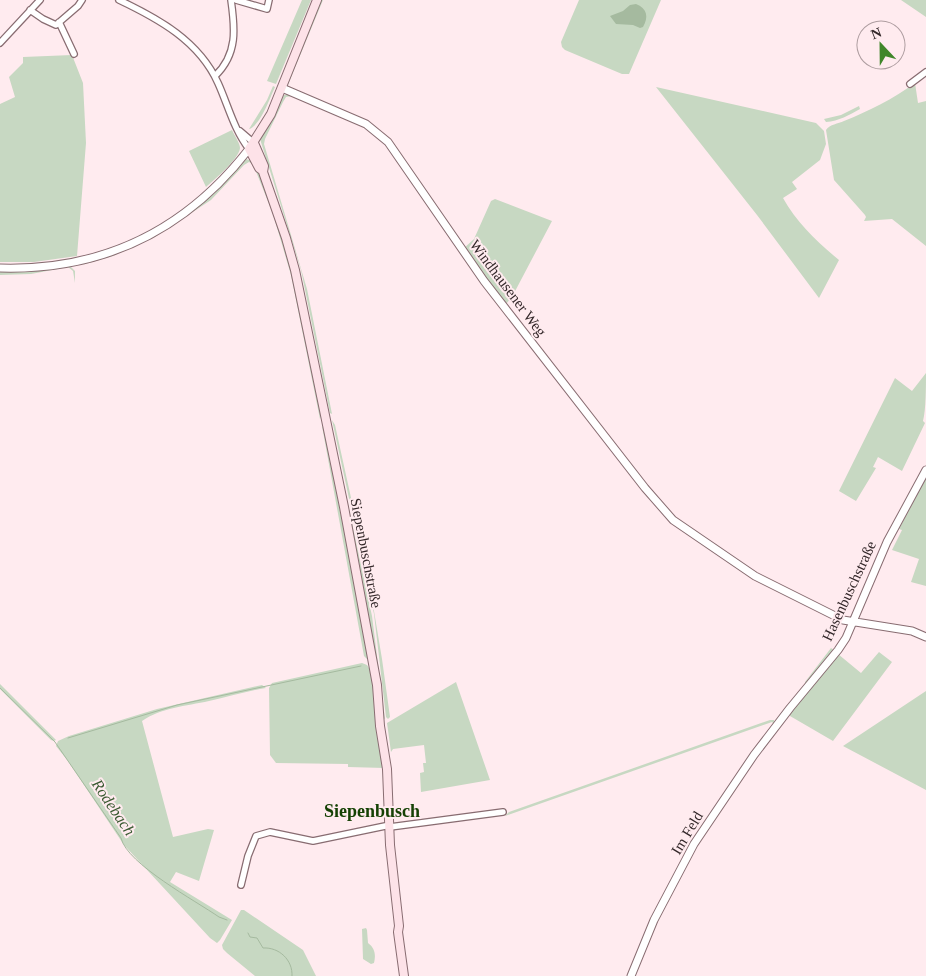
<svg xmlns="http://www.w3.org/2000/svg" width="926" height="976" font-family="Georgia,serif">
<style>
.green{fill:#c7d8c2}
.water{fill:#a5ba9f}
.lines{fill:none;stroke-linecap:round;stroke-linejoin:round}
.stream{stroke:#a5ba9f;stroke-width:1}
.minor-casing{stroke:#886c71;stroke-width:8}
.tertiary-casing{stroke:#886c71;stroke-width:9}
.secondary-casing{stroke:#886c71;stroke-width:10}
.minor{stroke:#fff;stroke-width:5.5}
.tertiary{stroke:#fff;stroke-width:7}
.secondary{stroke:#fde2e8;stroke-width:8}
.labels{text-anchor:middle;stroke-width:4;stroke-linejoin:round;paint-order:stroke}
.street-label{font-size:15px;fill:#34282a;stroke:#ffebef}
.water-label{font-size:16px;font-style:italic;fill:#395930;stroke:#ffebef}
.quarter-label{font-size:18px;font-weight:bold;fill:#154104;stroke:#ffebef}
</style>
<rect width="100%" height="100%" fill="#ffebef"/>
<path class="green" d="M302,0H311L276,84L267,81Z
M320,0H323L287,87L286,84Z
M579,0H661L629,74H622L565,50L562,47L561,42Z
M901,0H926V17Z
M72,55L83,83L86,143L77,256L34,262H0V104L15,97L9,77L23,63V57Z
M915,83L918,103L926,101V246L892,219L864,221L866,217L865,215L834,180L826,130C830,124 838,124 844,121C869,111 893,99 915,83Z
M273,86L275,87C270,98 260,126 249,129L267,100Z
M656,87L816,123L824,131L826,144L820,160L792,182L797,189L783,198C797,223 817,242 839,260L819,298L757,215Z
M284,95H291L292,96L286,97L283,102L265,139L264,144L307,289L332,414L330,413L301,270L260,139Z
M859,106L860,109C849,115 839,121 826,122L824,119L841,115Z
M232,130C234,135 240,143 240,148C239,159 214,180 206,187L189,151Z
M246,159L252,161C265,180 272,203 278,225C298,287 309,352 321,416L320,419L291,275L273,214L253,164L249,162L244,165L211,200L155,237L113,256L82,265L176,222L193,211L213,194Z
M495,199L552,221L512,297L506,304L463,249L474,239L491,201Z
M70,266L75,271V283L73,271L68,267L31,274L0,275V270Z
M926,373C926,386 926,410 923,421L925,423L902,471L878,457L873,467L876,468L856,501L839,491L895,378L912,391Z
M332,420L335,425L368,575L382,659L390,717L388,719L386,717L374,614Z
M330,421L372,616L385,719L383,718L371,630Z
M322,426L324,429L369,658L367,659L364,656Z
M926,477V586L911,582L919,559L892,550L902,530L899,529Z
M831,648L835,651L805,686V682Z
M879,652L892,662L833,741L790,716V713L838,654L861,673Z
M362,663L367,665L371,671L385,768L348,767V764L276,763L270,755L269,688L272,683Z
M456,682L490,780L421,792L420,773L424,772L423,763H426L424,745L393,749L391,752L387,723Z
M0,684L56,740L54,741L51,740L0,689Z
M262,685L266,688C246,691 228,697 209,701C186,706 161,708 142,721L173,837L208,829L214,830L199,881L176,872L170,882L232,920L220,940L217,943L210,938L124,845L68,761L56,746L58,741L69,736L157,709Z
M926,691V790L843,746Z
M770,720H774V724L772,722L505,816L509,812Z
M241,910H244L303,950L316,976H255L227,953L223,949L222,945Z
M366,928L367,930L368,943C375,948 376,955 374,963L371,964L363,959L362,929Z"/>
<path class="water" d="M636,4C647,8 649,17 643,27L640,28L633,25L616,24L610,16L623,11L630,5Z"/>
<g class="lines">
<path class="stream" d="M0,688L55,742L121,838C127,864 196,901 219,917L227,920
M68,738L177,705L361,666
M248,933L250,937L257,938L263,948C279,947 293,960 292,976"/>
<defs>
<path id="minor" d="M119,0C159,19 199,41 218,83C228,105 234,130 249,149
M236,0L267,9L269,0
M30,10L43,19L56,25L78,6L82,0
M59,22L74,54
M0,43L40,0
M215,76C238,54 235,28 231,0
M910,84L926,72
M240,131L254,143
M390,827L503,812
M241,885L248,856L256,836L270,832L313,841L390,825"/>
<path id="tertiary" d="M282,88L366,124L388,142L484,281L645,488L673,520L755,576L843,620L912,631L926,637
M0,268C103,271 186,230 249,149
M631,976L654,920L694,844L754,755L790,708L838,650L846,638L887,542L926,470"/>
<path id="secondary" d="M254,143L264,166L263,172L286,238L295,270L344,507L377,685L380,726L387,769L390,845L399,926L398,932L404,976
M263,171L259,168L249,149L271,114L317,0"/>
</defs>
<use href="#minor" class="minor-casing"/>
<use href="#tertiary" class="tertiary-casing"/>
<use href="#secondary" class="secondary-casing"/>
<use href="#minor" class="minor"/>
<use href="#tertiary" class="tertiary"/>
<use href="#secondary" class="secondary"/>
</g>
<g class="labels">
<g class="street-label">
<text transform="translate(508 288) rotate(53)" y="5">Windhausener Weg</text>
<text transform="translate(366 553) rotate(79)" y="5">Siepenbuschstraße</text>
<text transform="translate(849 591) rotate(-65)" y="5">Hasenbuschstraße</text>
<text transform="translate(687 833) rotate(-59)" y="5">Im Feld</text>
</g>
<g class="water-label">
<text transform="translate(114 807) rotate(56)" y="6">Rodebach</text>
</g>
<g class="quarter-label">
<text x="372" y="817">Siepenbusch</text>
</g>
</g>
<g transform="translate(881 45) rotate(338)"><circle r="24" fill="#ffebef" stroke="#ae9da0"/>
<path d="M0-4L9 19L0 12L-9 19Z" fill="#40862a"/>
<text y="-8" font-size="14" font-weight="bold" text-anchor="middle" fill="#34282a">N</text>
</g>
</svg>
